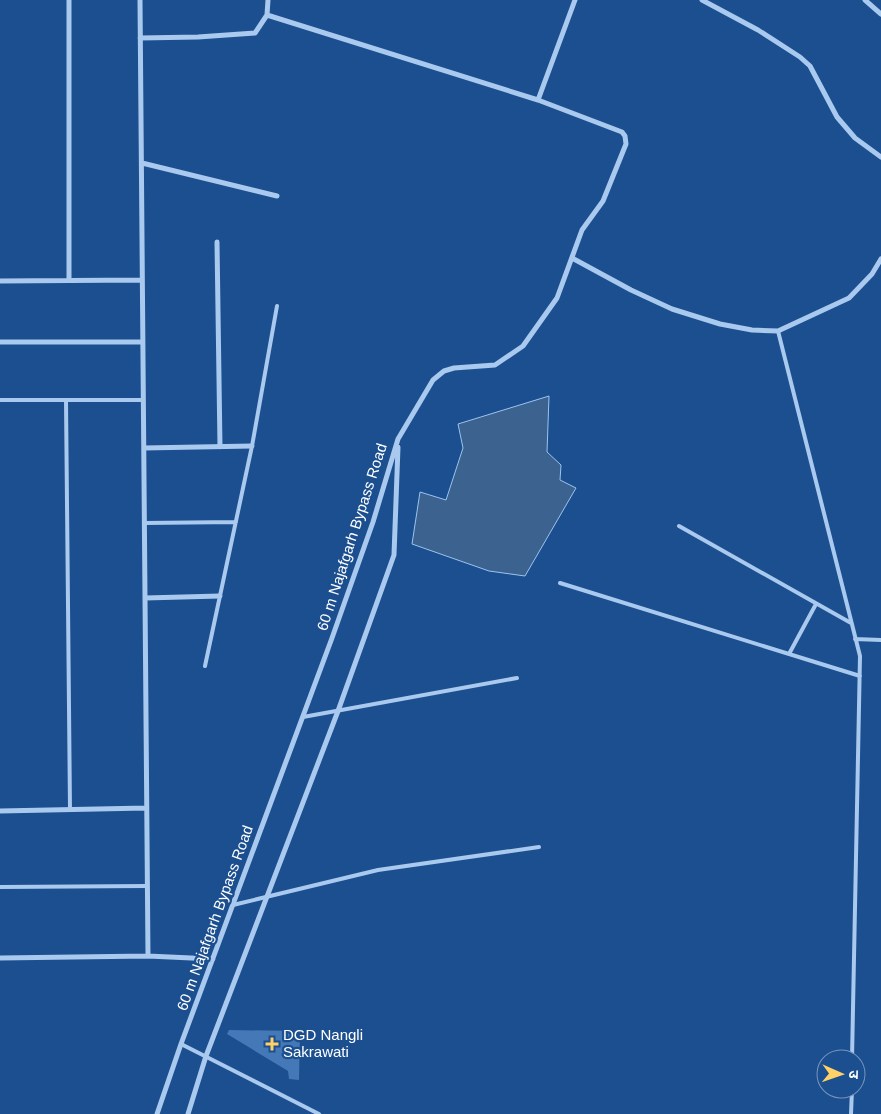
<svg xmlns="http://www.w3.org/2000/svg" width="881" height="1114" font-family="Helvetica,'Noto Sans Devanagari',sans-serif">
<style>
.water{fill:#3c6290;stroke:#9cc4f0}
.building{fill:#4478b7}
.lines{fill:none;stroke-linecap:round;stroke-linejoin:round}
.service{stroke:#a9c9ee;stroke-width:4}
.minor{stroke:#a9c9ee;stroke-width:5}
.poi-dot{fill:#ffd166;stroke:#1b4f8f;stroke-width:2}
.labels{text-anchor:middle;stroke-width:4.5;stroke-linejoin:round;paint-order:stroke}
.street-label{font-size:15px;fill:#fff;stroke:#1b4f8f}
.poi-label{font-size:15px;fill:#fff;stroke:#1b4f8f;text-anchor:start}
</style>
<rect width="100%" height="100%" fill="#1b4f8f"/>
<path class="water" d="M549,396L547,452L561,465L560,480L576,488L525,576L489,571L412,544L420,492L446,500L463,448L458,424Z"/>
<path class="building" d="M229,1030L300,1031L299,1080L289,1079L288,1071L227,1034Z"/>
<g class="lines">
<path class="service" d="M778,331L860,656L852,1059
M0,400H143
M66,400L70,810
M144,523L236,522
M679,526L851,623
M560,583L860,676
M855,639L881,640
M789,654L816,604
M205,666L252,446L277,306
M303,717L517,678
M0,887L147,886
M233,905L378,870L539,847
M181,1044L319,1114
M851,1114L852,1089"/>
<path class="minor" d="M140,0L148,956
M702,0L758,30L800,57L810,66L837,117L855,138L881,157
M865,0L881,14
M140,38L198,37L255,33L267,15L268,0
M538,100L575,0
M142,163L277,196
M217,242L220,447
M572,258L631,290L672,309L720,324L752,330L778,331L849,298L872,274L881,259
M69,280V0
M0,281L142,280
M0,342H142
M144,448L252,446
M145,598L220,596
M0,811L146,808
M0,958L148,956L213,959
M157,1114L181,1044L332,638L373,522L398,439L433,380L444,371L454,368L495,365L523,346L557,298L582,230L603,201L626,144L625,136L622,132L538,100L267,15
M188,1114L206,1056L338,711L394,555L398,447"/>
</g>
<path class="poi-dot" d="M269.5 1036.5h5v5h5v5h-5v5h-5v-5h-5v-5h5z"/>
<g class="labels">
<g class="street-label">
<text transform="translate(352 537) rotate(-72)" y="5">60 m Najafgarh Bypass Road</text>
<text transform="translate(215 918) rotate(-70)" y="5">60 m Najafgarh Bypass Road</text>
</g>
<g class="poi-label">
<text x="283" y="1040">DGD Nangli<tspan x="283" dy="17">Sakrawati</tspan></text>
</g>
</g>
<g transform="translate(841 1074) rotate(92)"><circle r="24" fill="#1b4f8f" stroke="#7695bc"/>
<path d="M0-4L9 19L0 12L-9 19Z" fill="#ffd166"/>
<text y="-8" font-size="14" font-weight="bold" text-anchor="middle" fill="#ffffff">उ</text>
</g>
</svg>
